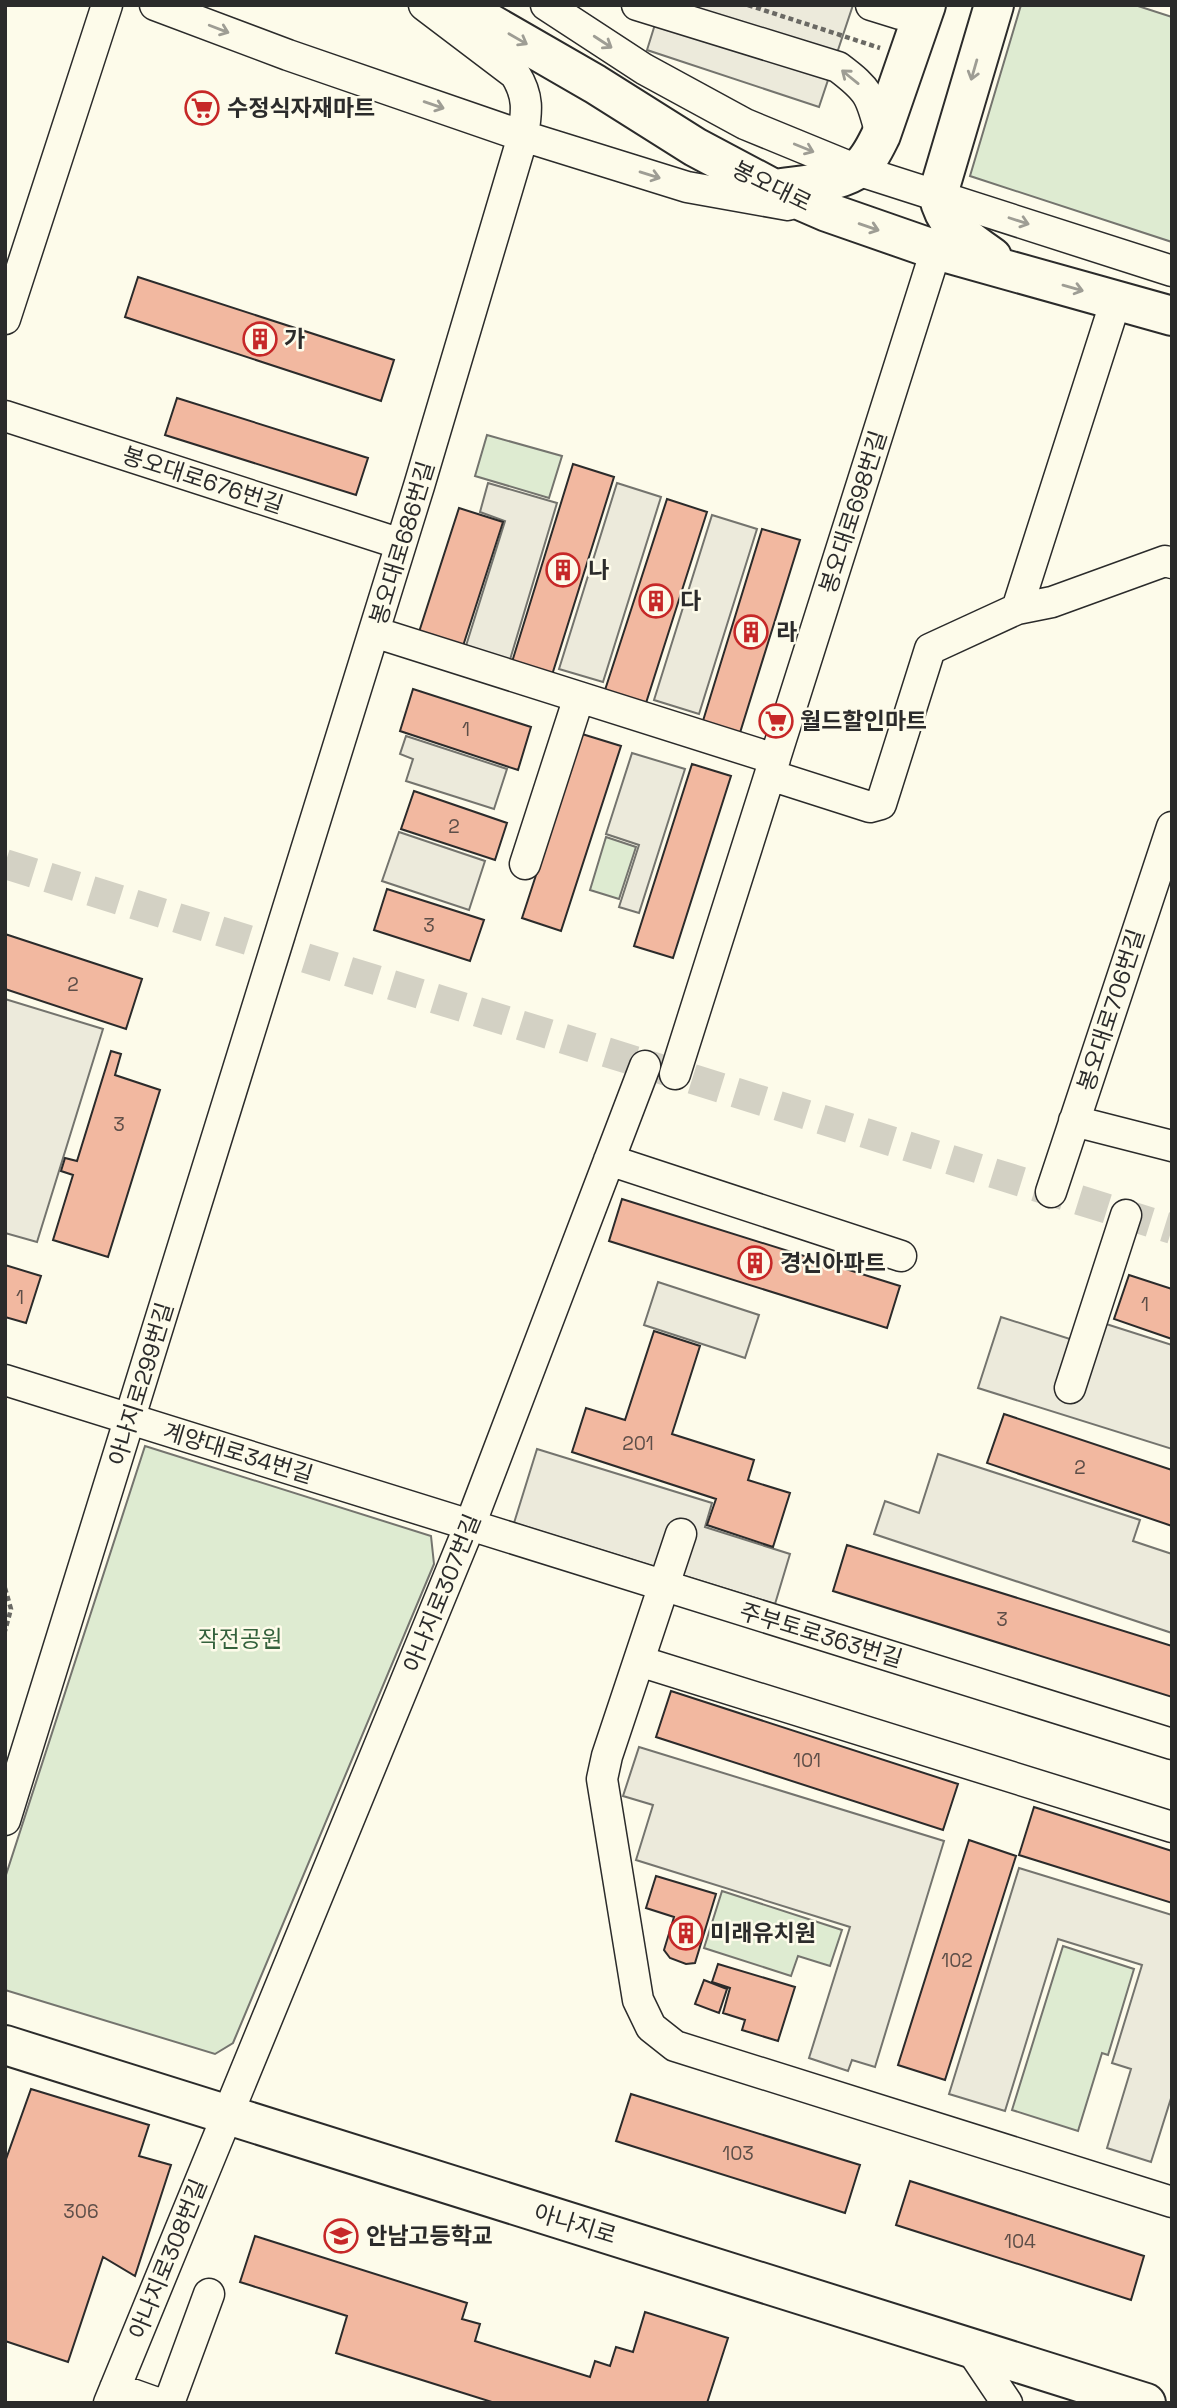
<svg xmlns="http://www.w3.org/2000/svg" width="1177" height="2408" font-family="'Space Grotesk','Noto Sans KR',sans-serif">
<style>
.green{fill:#deebd1;stroke:#74746e;stroke-width:2}
.parking{fill:#eceadb;stroke:#74746e;stroke-width:2}
.building{fill:#f2b8a0;stroke:#2b2b2b;stroke-width:2}
.lines{fill:none;stroke-linecap:round;stroke-linejoin:round}
.minor-tunnel{stroke:#d3d1c4;stroke-width:30;stroke-dasharray:30 15;stroke-linecap:butt}
.minor-casing{stroke:#2b2b2b;stroke-width:33}
.major-casing{stroke:#2b2b2b;stroke-width:42}
.path{stroke:#6a6964;stroke-width:4.5;stroke-dasharray:5 3.5;stroke-linecap:butt}
.minor{stroke:#fdfbea;stroke-width:30}
.major{stroke:#fdfbea;stroke-width:38}
.oneway{stroke:#9e9d94}
.labels{text-anchor:middle;stroke-width:5;stroke-linejoin:round;paint-order:stroke}
.number-label{font-size:19px;fill:#5d4e48}
.poi-label{font-size:23px;font-weight:bold;fill:#2b2b2b;stroke:#fdfbea;text-anchor:start}
.street-label{font-size:23px;fill:#2b2b2b;stroke:#fdfbea}
.park-label{font-size:23px;fill:#34623c;stroke:#fdfbea}
</style>
<rect width="100%" height="100%" fill="#fdfbea"/>
<path class="green" d="M1021,5H1135L1172,17V242L970,176Z
M487,435L562,456L549,498L475,476Z
M606,837L636,847L619,899L590,890Z
M145,1446L431,1536L434,1564L233,2043L215,2054L5,1990V1878Z
M722,1891L842,1930L830,1966L798,1956L791,1976L704,1948Z
M1063,1946L1134,1969L1108,2055L1102,2053L1078,2131L1012,2110Z"/>
<path class="parking" d="M661,5H853L819,107L647,50Z
M488,483L557,503L509,663L465,649L505,521L480,512Z
M617,483L661,497L603,682L559,669Z
M712,515L757,529L699,714L654,700Z
M406,736L507,769L494,809L406,781L413,759L400,754Z
M632,753L685,769L639,913L619,907L639,845L606,834Z
M399,832L485,861L469,910L382,881Z
M5,999L103,1029L37,1242L5,1233Z
M658,1282L759,1315L745,1358L644,1325Z
M1081,1316L1172,1345V1449L978,1388L1001,1317L1073,1340Z
M537,1449L712,1503L705,1527L790,1554L775,1604L514,1523Z
M938,1454L1140,1520L1133,1541L1172,1554V1633L874,1534L885,1501L919,1513Z
M639,1747L944,1841L875,2067L852,2060L848,2071L809,2058L850,1927L636,1860L653,1805L623,1796Z
M1019,1868L1172,1915V2095L1151,2162L1107,2148L1131,2069L1112,2063L1142,1965L1058,1939L1005,2111L949,2094Z"/>
<path class="building" d="M138,277L394,360L381,401L125,317Z
M177,398L368,458L356,495L165,435Z
M573,464L614,477L552,675L512,662Z
M667,499L707,512L646,703L605,690Z
M459,508L503,522L463,646L419,632Z
M762,529L800,540L739,736L702,724Z
M413,689L531,727L518,770L400,731Z
M582,734L621,746L561,931L522,918Z
M692,764L731,776L673,958L634,946Z
M414,791L507,823L495,860L401,829Z
M387,889L484,920L470,961L374,930Z
M5,934L142,979L126,1029L5,989Z
M111,1051L121,1054L115,1075L160,1090L108,1257L53,1240L73,1175L61,1171L65,1158L77,1161Z
M622,1199L900,1286L887,1328L609,1241Z
M5,1265L41,1276L26,1323L5,1317Z
M1129,1275L1172,1289V1339L1114,1319Z
M654,1331L700,1346L672,1434L754,1460L748,1480L790,1493L773,1547L707,1525L716,1499L572,1452L586,1408L625,1420Z
M1004,1414L1172,1470V1526L987,1463Z
M847,1545L1172,1646V1697L833,1591Z
M671,1691L958,1784L943,1830L656,1737Z
M1034,1807L1172,1851V1903L1019,1855Z
M969,1840L1016,1856L945,2080L898,2065Z
M656,1876L716,1894L695,1963L686,1964L670,1958L664,1950L674,1917L646,1908Z
M718,1964L795,1987L778,2041L742,2030L745,2020L723,2013L730,1988L712,1982Z
M704,1980L727,1989L719,2013L695,2004Z
M31,2089L149,2125L139,2156L171,2165L135,2276L103,2257L68,2362L5,2341V2162Z
M631,2094L860,2165L845,2213L616,2141Z
M910,2181L1144,2256L1131,2300L896,2225Z
M255,2236L467,2303L462,2319L480,2324L475,2341L590,2377L595,2361L610,2366L616,2347L633,2352L645,2312L728,2338L707,2403H495L336,2353L347,2316L240,2282Z"/>
<g class="lines">
<path class="minor-tunnel" d="M5,864L1172,1229"/>
<defs>
<path id="minor" d="M155,5L288,55L523,136L687,187L788,205
M546,5L644,69L745,124L857,170L1172,271
M637,5L838,67C870,91 871,96 881,135
M871,5L900,14L925,6
M5,319L107,5
M5,416L401,544
M1017,609L1116,300
M374,632L775,759
M770,775L870,807L881,804L930,649L1017,609L1052,602L1165,561L1172,563
M525,864L579,697
M675,1074L936,250
M1074,1121L1172,1146
M609,1160L901,1256
M1051,1192L1172,827
M5,1380L1172,1744
M1070,1388L1126,1215
M681,1534L607,1756L602,1779L638,2000L651,2027L675,2046L1172,2202
M639,1661L1172,1827
M5,1820L419,486L523,136C527,111 529,96 515,74L424,5
M970,2348L1007,2403
M115,2388L157,2403
M109,2403L470,1525L645,1066
M169,2403L209,2294"/>
<path id="major" d="M458,5L595,84L695,147L774,189L827,212L936,250L1172,316
M774,189C799,185 833,184 855,171C868,163 875,147 881,135L926,5
M992,257C966,238 945,228 938,194L994,5
M5,2045L1146,2403"/>
</defs>
<use href="#minor" class="minor-casing"/>
<use href="#major" class="major-casing"/>
<path class="path" d="M748,5L880,48
M5,1588L11,1609L5,1631"/>
<use href="#minor" class="minor"/>
<use href="#major" class="major"/>
</g>
<defs><path id="oneway-shaft" d="M-6 0H5M1.5-3L5.5 0L1.5 3" fill="none" stroke-width="1.6" stroke-linecap="round" stroke-linejoin="round" transform="scale(1.75)"/></defs>
<g class="oneway">
<use href="#oneway-shaft" transform="translate(219 29) rotate(21)"/>
<use href="#oneway-shaft" transform="translate(518 39) rotate(30)"/>
<use href="#oneway-shaft" transform="translate(603 42) rotate(33)"/>
<use href="#oneway-shaft" transform="translate(974 70) rotate(106)"/>
<use href="#oneway-shaft" transform="translate(850 77) rotate(-141)"/>
<use href="#oneway-shaft" transform="translate(434 105) rotate(19)"/>
<use href="#oneway-shaft" transform="translate(804 148) rotate(22)"/>
<use href="#oneway-shaft" transform="translate(650 175) rotate(17)"/>
<use href="#oneway-shaft" transform="translate(1019 221) rotate(18)"/>
<use href="#oneway-shaft" transform="translate(869 227) rotate(19)"/>
<use href="#oneway-shaft" transform="translate(1073 288) rotate(16)"/>
</g>
<defs>
<symbol id="supermarket-ring" viewBox="-11 -11 22 22"><circle r="9.5" fill="#fdfbea" stroke="#c62828" stroke-width="1.5"/><path d="M-6-5.5h2.5l.6 2H6L4.5 2H-2.5L-4.4-4H-6ZM-1.5 3.2a1.3 1.3 0 1 0 .1 0ZM3 3.2a1.3 1.3 0 1 0 .1 0Z" fill="#c62828"/></symbol>
<symbol id="building-ring" viewBox="-11 -11 22 22"><circle r="9.5" fill="#fdfbea" stroke="#c62828" stroke-width="1.5"/><path d="M-4-6H4V6H1V3H-1V6H-4ZM-2.5-4.3h1.7v1.8h-1.7ZM.8-4.3h1.7v1.8H.8ZM-2.5-1h1.7V.8h-1.7ZM.8-1h1.7V.8H.8Z" fill="#c62828"/></symbol>
<symbol id="school-ring" viewBox="-11 -11 22 22"><circle r="9.5" fill="#fdfbea" stroke="#c62828" stroke-width="1.5"/><path d="M0-5L7-2L0 1L-7-2ZM-4 1L0 2.5L4 1V4Q0 6-4 4Z" fill="#c62828"/></symbol>
</defs>
<g fill-rule="evenodd">
<use href="#supermarket-ring" x="183" y="89" width="38" height="38"/>
<use href="#building-ring" x="241" y="320" width="38" height="38"/>
<use href="#building-ring" x="544" y="551" width="38" height="38"/>
<use href="#building-ring" x="637" y="582" width="38" height="38"/>
<use href="#building-ring" x="732" y="613" width="38" height="38"/>
<use href="#supermarket-ring" x="757" y="702" width="38" height="38"/>
<use href="#building-ring" x="736" y="1244" width="38" height="38"/>
<use href="#building-ring" x="667" y="1914" width="38" height="38"/>
<use href="#school-ring" x="322" y="2217" width="38" height="38"/>
</g>
<g class="labels">
<g class="number-label">
<text x="466" y="736">1</text>
<text x="454" y="833">2</text>
<text x="429" y="932">3</text>
<text x="73" y="991">2</text>
<text x="119" y="1131">3</text>
<text x="20" y="1304">1</text>
<text x="1145" y="1311">1</text>
<text x="638" y="1450">201</text>
<text x="1080" y="1474">2</text>
<text x="1002" y="1626">3</text>
<text x="807" y="1767">101</text>
<text x="957" y="1967">102</text>
<text x="738" y="2160">103</text>
<text x="81" y="2218">306</text>
<text x="1020" y="2248">104</text>
</g>
<g class="poi-label">
<text x="227" y="116">수정식자재마트</text>
<text x="284" y="347">가</text>
<text x="588" y="578">나</text>
<text x="680" y="609">다</text>
<text x="776" y="640">라</text>
<text x="800" y="729">월드할인마트</text>
<text x="780" y="1271">경신아파트</text>
<text x="710" y="1941">미래유치원</text>
<text x="366" y="2244">안남고등학교</text>
</g>
<g class="street-label">
<text transform="translate(772 186) rotate(26)" y="8">봉오대로</text>
<text transform="translate(203 480) rotate(18)" y="8">봉오대로676번길</text>
<text transform="translate(853 512) rotate(-72)" y="8">봉오대로698번길</text>
<text transform="translate(402 543) rotate(-73)" y="8">봉오대로686번길</text>
<text transform="translate(1111 1010) rotate(-72)" y="8">봉오대로706번길</text>
<text transform="translate(141 1384) rotate(-73)" y="8">아나지로299번길</text>
<text transform="translate(238 1453) rotate(17)" y="8">계양대로34번길</text>
<text transform="translate(442 1593) rotate(-68)" y="8">아나지로307번길</text>
<text transform="translate(821 1635) rotate(17)" y="8">주부토로363번길</text>
<text transform="translate(575 2224) rotate(17)" y="8">아나지로</text>
<text transform="translate(168 2259) rotate(-68)" y="8">아나지로308번길</text>
</g>
<g class="park-label">
<text x="240" y="1647">작전공원</text>
</g>
</g>
<rect width="1177" height="2408" fill="none" stroke="#2b2b2b" stroke-width="14"/>
</svg>
